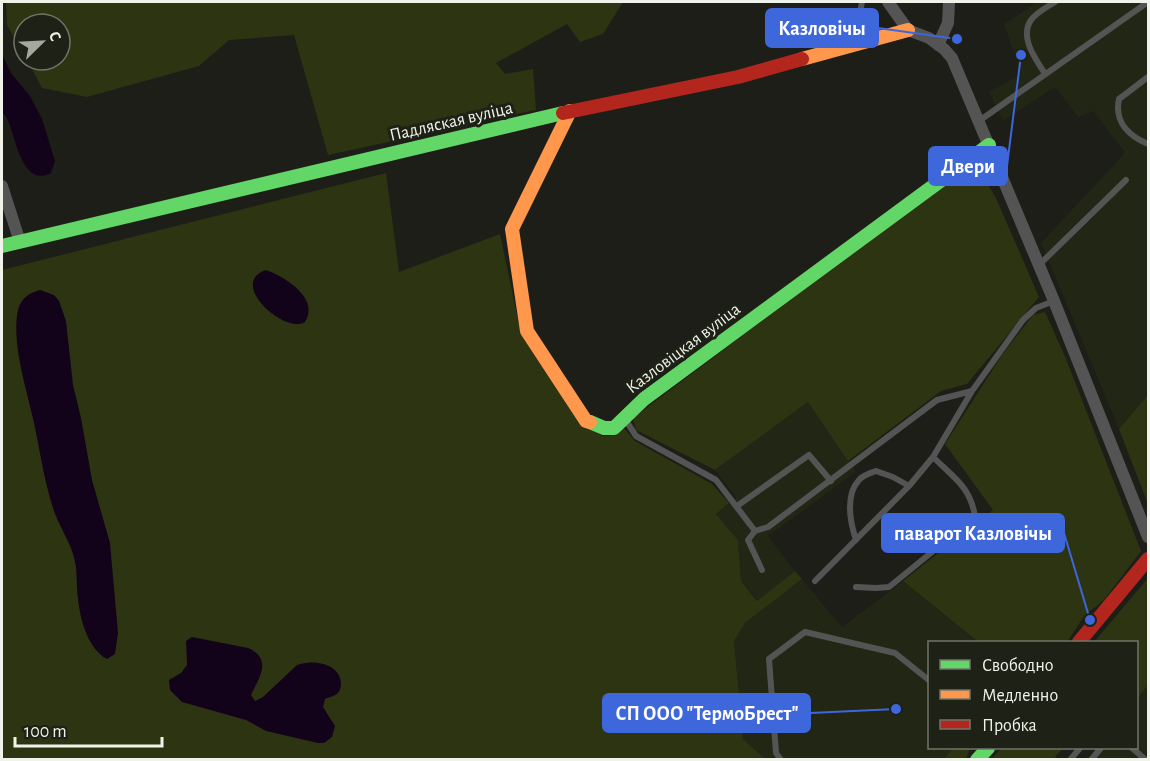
<svg xmlns="http://www.w3.org/2000/svg" width="1150" height="761" font-family="'Alegreya Sans',sans-serif">
<style>
.built{fill:#212615}
.green{fill:#2d3412}
.water{fill:#12031b}
.lines{fill:none;stroke-linecap:round;stroke-linejoin:round}
.lane{stroke:#545454;stroke-width:6}
.street{stroke:#545454;stroke-width:12}
.fast{stroke:#63d668;stroke-width:14}
.slow{stroke:#ff974d;stroke-width:14}
.jam{stroke:#b3261e;stroke-width:14}
.labels{text-anchor:middle;stroke-width:6;stroke-linejoin:round;paint-order:stroke}
.street-label{font-size:18px;fill:#f0f3ea;stroke:#1e2115}
.leader{fill:none;stroke:#3d67db;stroke-width:2}
.callout-dot{fill:#3d67db;stroke:#1e2115;stroke-width:2}
.callout{fill:#3d67db;stroke:#3d67db;stroke-width:2}
.callout-label{font-size:20px;text-anchor:middle;font-weight:bold;fill:#fff}
</style>
<rect width="100%" height="100%" fill="#1d1e18"/>
<path class="built" d="M1038,2H1148V395L1119,429L1041,243L1125,153L1093,111L1078,117L1055,87L1003,121L989,92L1021,74L1004,24Z
M808,402L856,472L768,536L795,571L758,601L741,581L738,540L716,514L736,497L715,470Z
M802,579L842,627L903,581L977,642H930V748H953L944,759H765L743,739L734,641L745,623Z
M1148,685V759L1086,760L1096,748H1136L1137,699Z"/>
<path class="green" d="M6,2H623L603,34L580,42L567,24L496,63L505,74L533,69L536,110L328,155L294,35L229,40L199,66L87,97L42,88L27,60H60V24H24V56L7,25Z
M974,161L996,198L1039,297L967,384L941,391L848,461L808,402L715,470L636,430L633,418Z
M386,173L399,272L500,234L520,329L580,421L602,436L614,435L624,428L635,441L712,484L729,503L716,514L738,540L741,581L757,601L795,571L802,579L745,623L734,641L743,739L765,759L2,760V270Z
M1045,312L1066,359L1141,551L1104,600L1085,615L1067,642H978L903,581L993,510L945,444L1002,355L1033,315Z
M1148,395V504L1119,429Z
M1148,578V685L1137,699L1136,642H1094Z
M953,748H970L966,759H944Z
M1002,748H1063L1055,757L1057,759H991Z"/>
<path class="water" d="M2,54L11,73L30,96L42,119L55,161L51,173C23,188 16,140 9,123C8,119 4,115 2,111C0,103 1,65 2,54Z
M266,270C285,277 320,298 305,322C285,335 227,283 266,270Z
M40,290L54,295L59,301L66,321L73,385L81,418L92,480L110,543L118,633L115,654L107,659C88,649 80,619 78,599C76,584 78,569 73,554C68,538 58,524 53,508C44,480 40,451 34,423C27,390 11,343 18,310C21,298 29,293 40,290Z
M192,637L248,648C273,659 259,678 251,695L255,701L263,697L297,665C312,659 340,663 341,683C341,687 340,690 338,693C335,696 329,697 325,699L323,707L335,726L332,737L324,743H318L266,731L246,720L182,702L170,690L169,680L181,673L187,665L186,641Z"/>
<g class="lines">
<path class="lane" d="M801,25C834,20 852,22 883,32
M854,42L862,2
M1045,74C1036,59 1019,38 1031,20C1037,12 1047,7 1055,2
M1148,77L1119,99C1114,122 1129,136 1148,144
M979,121L1148,2
M1039,265L1126,180
M625,419L636,436L716,480L755,531L748,540L762,570
M737,506L809,455L831,481
M755,531L768,527L937,400L972,391
M856,540C850,522 845,495 859,480C863,475 871,473 876,471L893,477L909,486
M815,581L909,486L933,457L972,391L1023,320L1036,308L1054,301
M856,587L876,588L889,587L975,517C971,487 953,477 933,457
M1132,748L1146,760
M781,760L776,753L769,659L805,632L895,653L930,681
M1070,760L1080,748
M1091,760L1101,748"/>
<path class="street" d="M888,2L908,30L929,38L944,49L952,58L1054,301L1148,537
M938,45L948,23L949,2
M2,186L20,242"/>
<path class="fast" d="M2,246L563,113
M590,422L604,428H614L644,399L989,145
M977,760L988,748"/>
<path class="slow" d="M802,59L908,30
M570,111L512,229L527,331L586,421L590,422"/>
<path class="jam" d="M563,113L738,77L802,59
M1079,642L1148,559"/>
</g>
<g class="labels">
<g class="street-label">
<text transform="translate(451 121) rotate(-13)" y="6">Падляская вуліца</text>
<text transform="translate(683 348) rotate(-37)" y="6">Казловіцкая вуліца</text>
</g>
</g>
<path class="leader" d="M957 39L878 28M1021 55L1007 166M1090 620L1064 533M896 709L810 713"/>
<g class="callout-dot">
<circle cx="957" cy="39" r="6"/>
<circle cx="1021" cy="55" r="6"/>
<circle cx="1090" cy="620" r="6"/>
<circle cx="896" cy="709" r="6"/>
</g>
<g class="callout">
<rect x="766" y="9" width="112" height="38" rx="6"/>
<rect x="929" y="147" width="78" height="38" rx="6"/>
<rect x="882" y="514" width="182" height="38" rx="6"/>
<rect x="603" y="694" width="207" height="38" rx="6"/>
</g>
<g class="callout-label">
<text x="822" y="35">Казловічы</text>
<text x="968" y="173">Двери</text>
<text x="973" y="540">паварот Казловічы</text>
<text x="707" y="720">СП ООО "ТермоБрест"</text>
</g>
<rect width="1150" height="761" fill="none" stroke="#f0f3ea" stroke-width="6"/>
<rect x="928" y="641" width="210" height="108" fill="#1e2115" stroke="#72756a" stroke-width="1.5"/>
<rect x="940" y="660" width="30" height="9" fill="#63d668" stroke="#72756a" stroke-width="1.5"/>
<text x="982" y="671" font-size="18" fill="#f0f3ea">Свободно</text>
<rect x="940" y="690" width="30" height="9" fill="#ff974d" stroke="#72756a" stroke-width="1.5"/>
<text x="982" y="701" font-size="18" fill="#f0f3ea">Медленно</text>
<rect x="940" y="720" width="30" height="9" fill="#b3261e" stroke="#72756a" stroke-width="1.5"/>
<text x="982" y="731" font-size="18" fill="#f0f3ea">Пробка</text>
<g transform="translate(42 42) rotate(66)"><circle r="28" fill="#1e2115" stroke="#72756a" stroke-width="1.5"/>
<path d="M0-4.5L10 22L0 15L-10 22Z" fill="#a6a8a0"/>
<text y="-9" font-size="16" font-weight="bold" text-anchor="middle" fill="#f0f3ea">С</text>
</g>
<path d="M15 737v9h147v-9" fill="none" stroke="#f0f3ea" stroke-width="3"/>
<text x="24" y="737" font-size="18" fill="#f0f3ea" stroke="#1e2115" stroke-width="4.5" paint-order="stroke">100 m</text>
</svg>
